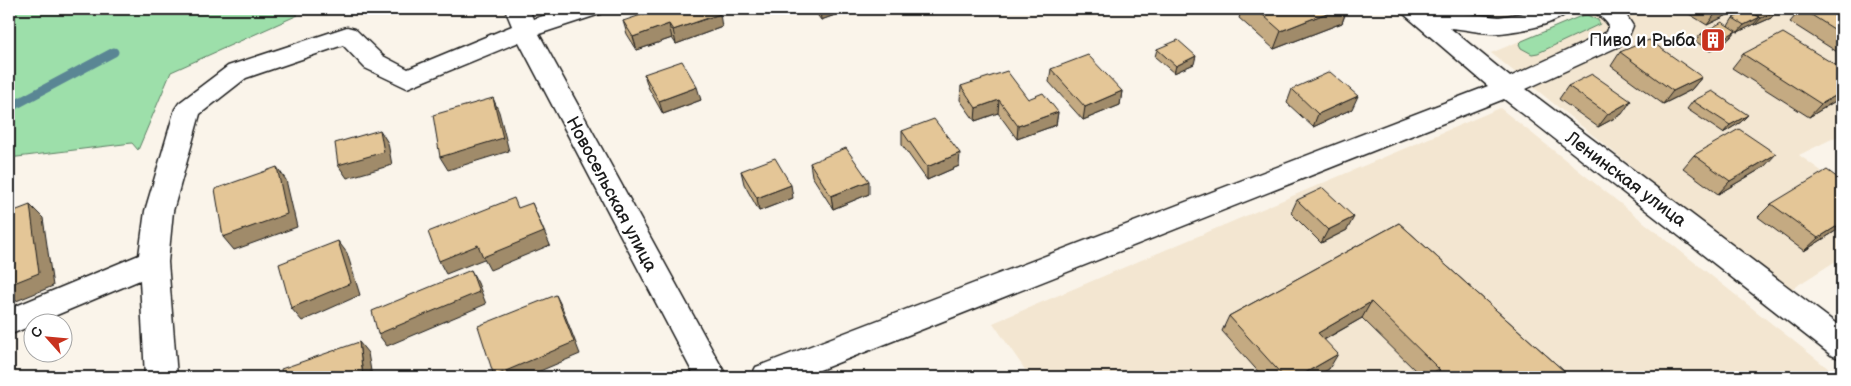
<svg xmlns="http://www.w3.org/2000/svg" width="1851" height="386" font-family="'Balsamiq Sans',sans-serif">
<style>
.built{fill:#f3e6d1}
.green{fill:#9ddfaa;stroke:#5c7e63}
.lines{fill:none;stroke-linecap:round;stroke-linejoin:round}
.stream{stroke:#5a8694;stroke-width:9}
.minor-casing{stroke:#1c1c1c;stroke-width:3}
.minor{fill:#fff;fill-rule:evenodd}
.wall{fill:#c4aa82;stroke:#1c1c1c}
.shaded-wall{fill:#a08b6a;stroke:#1c1c1c}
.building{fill:#e4c697;stroke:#1c1c1c}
.labels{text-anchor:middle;stroke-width:4.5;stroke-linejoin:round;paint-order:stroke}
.poi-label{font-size:18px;fill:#1c1c1c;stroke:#fff;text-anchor:end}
.street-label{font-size:18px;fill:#1c1c1c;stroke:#fff}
</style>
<rect width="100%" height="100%" fill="#faf4ea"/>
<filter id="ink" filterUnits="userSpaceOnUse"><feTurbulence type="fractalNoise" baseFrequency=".02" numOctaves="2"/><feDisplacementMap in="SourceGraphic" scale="10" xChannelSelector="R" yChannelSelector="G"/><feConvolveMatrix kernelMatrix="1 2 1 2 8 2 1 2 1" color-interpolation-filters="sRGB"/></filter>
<g filter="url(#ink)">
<path class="built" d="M1597,9H1820L1842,23V134L1799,155L1842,186V257L1787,292L1491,53Z
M1500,108L1839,377H1030L993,323Z"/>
<path class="green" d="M9,9H287L298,15L171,72L138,150L132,143L9,158Z
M1587,15L1598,20L1600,24L1538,53L1532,54L1521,48L1519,44L1522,41L1581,16Z"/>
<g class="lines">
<path class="stream" d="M9,108L114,52"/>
<defs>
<path id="minor" d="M505,9H529L533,19L567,9H604L600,14L539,34L727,377H695L519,42L407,88L365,68L343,45L246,78L200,114L173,211L168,262L177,377H145L140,280L9,335V309L139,255L145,211L175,109L179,103L228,66L347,27L355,29L383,56L408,69L512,26Z
M1400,9H1427L1499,17L1530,12L1537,9H1569C1560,25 1518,31 1500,33C1484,34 1466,29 1450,28L1510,77L1607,32L1609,26C1605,18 1597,16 1593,9L1623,10L1633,26L1626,43L1526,89L1842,328V359L1831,355L1504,99L802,377H751L756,367L1488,86L1404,14Z"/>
</defs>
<use href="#minor" class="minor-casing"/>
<use href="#minor" class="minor"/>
</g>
<path class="wall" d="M813,9H846V11L821,20Z
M1242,9H1347L1342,23L1274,49L1239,18Z
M1681,9H1740L1707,25Z
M1749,9L1771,18L1755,25L1754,24L1738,32L1736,31L1730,38L1710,51L1695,41L1701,34L1728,26L1733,18L1747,12Z
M1801,9L1842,20V55L1790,22Z
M623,21L722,27L676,44L672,38L637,50L627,34Z
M1157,49L1194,64L1174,73L1155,57Z
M1620,52L1702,77L1691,90L1663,104L1611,66Z
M1743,54L1842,97L1809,117L1732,68Z
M1051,69L1122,91L1120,105L1083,120L1049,82Z
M644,74L701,100L663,114L648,87Z
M961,86L1028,99L1058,112L1056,125L1017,139L998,113L975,121L960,100Z
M1568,86L1622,114L1598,127L1559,99Z
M1292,89L1352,109L1313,127L1287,103Z
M1693,101L1741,122L1723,133L1687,109Z
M902,131L959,166L927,180L902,145Z
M1694,155L1764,167L1718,194L1683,168Z
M810,163L869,194L833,209L812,176Z
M741,171L793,198L759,211L744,184Z
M1842,181V227L1804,251L1758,217L1771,204Z
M1297,200L1347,230L1321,243L1291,213Z
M1399,223L1565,372L1560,377H1422L1362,318L1324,340L1329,369L1315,377H1263L1222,331L1229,316Z"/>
<path class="shaded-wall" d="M820,9H846V11L821,20Z
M1337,9H1347L1342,23L1274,49L1281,31Z
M1719,9H1740L1707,25Z
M1777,11L1771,18L1755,25L1761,18Z
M720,14L722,27L676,44L673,30Z
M1760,17L1753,25L1738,32L1744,25Z
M669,24L672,38L637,50L633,37Z
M1736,31L1730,38L1710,51L1716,43Z
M1196,56L1194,64L1174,73L1176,66Z
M1702,77L1691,90L1663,104L1673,91Z
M697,87L701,100L663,114L659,101Z
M1122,91L1120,105L1083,120L1085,107Z
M1842,92V97L1809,117L1821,104Z
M1358,96L1352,109L1313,127L1318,114Z
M493,98L499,112L509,151L448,170L440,157Z
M999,100L998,113L975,121L976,108Z
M1631,101L1622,114L1598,127L1608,114Z
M1058,112L1056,125L1017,139L1018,126Z
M1748,115L1741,122L1723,133L1730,125Z
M380,130L388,143L392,165L347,178L338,165Z
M960,153L959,166L927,180V167Z
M1776,154L1764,167L1718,194L1730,181Z
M277,167L286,180L297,227L234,250L223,237Z
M869,181V194L833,209L831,196Z
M791,185L793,198L759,211L757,198Z
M532,203L550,245L490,270L484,259L446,274L439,261Z
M30,205L43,218L53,286L9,304V285Z
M1354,217L1347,230L1321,243L1328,230Z
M1842,223V227L1804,251L1818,238Z
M338,241L347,253L360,295L302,321L291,308Z
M471,270L478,283L486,304L387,346L378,334Z
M556,295L562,307L580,354L526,377H494V376Z
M1371,302L1362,318L1309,348L1318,333Z
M359,342L368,353L372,377H363Z
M1338,354L1329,369L1315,377H1298Z"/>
<path class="building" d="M659,9H716L720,14L673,30L669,24L633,37L623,21Z
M1256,9H1337L1281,31Z
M1749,9H1774L1777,11L1761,18Z
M1802,9H1823L1842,20V34Z
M1749,11L1760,17L1744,25L1733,18Z
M1722,22L1736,31L1716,43L1701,34Z
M1783,33L1842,69V92L1821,104L1743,54Z
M1178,40L1196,56L1176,66L1157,49Z
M1649,40L1702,77L1673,91L1620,52Z
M1088,55L1122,91L1085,107L1051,69Z
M682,61L697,87L659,101L644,74Z
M1007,71L1028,99L1043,93L1058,112L1018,126L999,100L976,108L961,86Z
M1330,72L1358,96L1318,114L1292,89Z
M1592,74L1631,101L1608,114L1568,86Z
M1712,91L1748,115L1730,125L1693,101Z
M493,98L503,138L440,157L433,115Z
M934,119L960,153L927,167L902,131Z
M1739,129L1776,154L1730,181L1694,155Z
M380,130L384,152L338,165L335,143Z
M846,148L869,181L831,196L810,163Z
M775,158L791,185L757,198L741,171Z
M277,167L287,214L223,237L215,189Z
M1827,170L1842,181V223L1818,238L1771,204Z
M1323,188L1354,217L1328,230L1297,200Z
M514,198L518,208L532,203L544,232L483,257L478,245L439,261L428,232Z
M30,205L39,273L9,285V213Z
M1399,223L1565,372L1558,377H1425L1439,369L1371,302L1318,333L1338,354L1298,377H1284L1229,316Z
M338,241L351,283L291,308L279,264Z
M471,270L479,292L378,334L372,311Z
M556,295L574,342L494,376L478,326Z
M359,342L363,377H282L281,369Z"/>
</g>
<defs>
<symbol id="building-square" viewBox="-11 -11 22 22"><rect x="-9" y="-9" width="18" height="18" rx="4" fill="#c8321e" stroke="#fff"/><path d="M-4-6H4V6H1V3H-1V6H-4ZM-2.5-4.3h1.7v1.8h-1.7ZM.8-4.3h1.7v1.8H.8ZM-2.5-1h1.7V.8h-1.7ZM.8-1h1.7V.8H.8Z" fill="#fff"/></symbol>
</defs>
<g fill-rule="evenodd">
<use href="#building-square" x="1699" y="26" width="28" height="28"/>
</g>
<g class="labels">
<g class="poi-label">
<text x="1696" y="46">Пиво и Рыба</text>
</g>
<g class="street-label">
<text transform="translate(1626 179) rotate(37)" y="6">Ленинская улица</text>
<text transform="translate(612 194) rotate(62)" y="6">Новосельская улица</text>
</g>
</g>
<rect width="1851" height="386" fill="none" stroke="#fff" stroke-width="30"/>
<rect x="15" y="15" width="1821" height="356" fill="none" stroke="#1c1c1c" stroke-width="2" filter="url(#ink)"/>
<g transform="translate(48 338) rotate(297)"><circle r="24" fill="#ffffff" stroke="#a4a4a4"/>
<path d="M0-4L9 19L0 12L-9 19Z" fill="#c8321e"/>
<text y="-8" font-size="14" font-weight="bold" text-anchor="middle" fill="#1c1c1c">С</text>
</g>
</svg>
